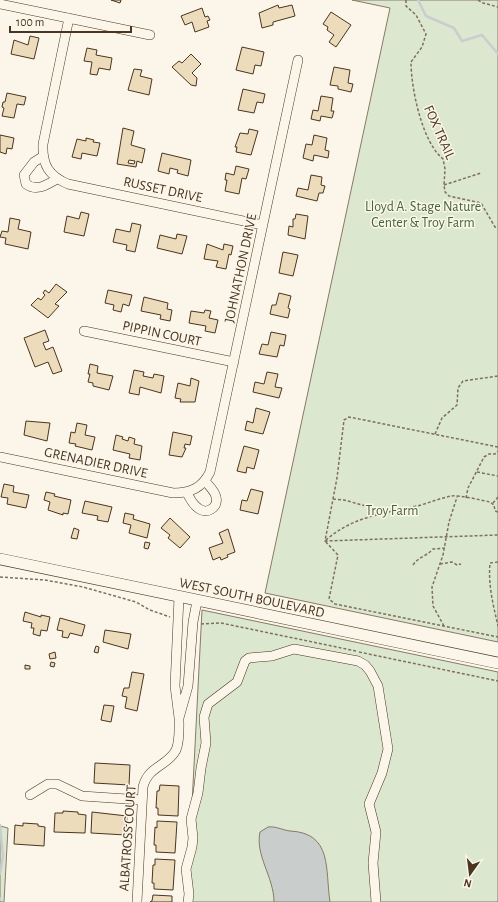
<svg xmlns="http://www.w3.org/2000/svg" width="498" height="902" font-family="'Alegreya Sans',sans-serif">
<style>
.green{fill:#dce7d0;stroke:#887966}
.water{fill:#c9cecd;stroke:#887966}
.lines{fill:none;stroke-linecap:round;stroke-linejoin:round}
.stream{stroke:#c9cecd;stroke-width:2.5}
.building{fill:#ecdcbc;stroke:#4a3520;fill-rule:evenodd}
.minor-casing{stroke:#4a3520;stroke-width:10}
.major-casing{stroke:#4a3520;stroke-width:12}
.path{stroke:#7f6f5c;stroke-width:1.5;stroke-dasharray:3 2;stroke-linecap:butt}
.minor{stroke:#fbf6e9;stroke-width:9}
.major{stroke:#fbf6e9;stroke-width:11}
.labels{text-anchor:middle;stroke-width:3;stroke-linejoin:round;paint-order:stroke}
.street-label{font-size:14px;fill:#4a3520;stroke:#fbf6e9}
.park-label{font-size:14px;fill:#436837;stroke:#fbf6e9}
</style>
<rect width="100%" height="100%" fill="#fbf6e9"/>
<path class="green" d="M352,0H498V642L265,593L390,8Z
M202,610L498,672V902H187Z
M0,826L8,828L4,902H0Z"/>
<path class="water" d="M268,827C276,826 282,830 290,831C333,833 325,870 330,902H274C274,877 255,856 260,832Z"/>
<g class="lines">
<path class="stream" d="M418,0L426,16L454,28L462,41L482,35L498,54
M0,825L3,856L0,874
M0,898V900"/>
</g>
<path class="building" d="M111,0H121L120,3Z
M278,5L279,8L292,5L295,16L273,22V25L262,28L259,13Z
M202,8L205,17L208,16L210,20L207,21L209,27L195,32L192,22L185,25L181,16Z
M331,12L351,25L336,47L329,42L334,35L327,30L328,27L323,24Z
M30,36L39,38L34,59L11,54L14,40L28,45Z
M242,47L264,52L261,66L255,65L253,74L236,70Z
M87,48L97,50L96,55L112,58L110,70L99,68L97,75L90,74L92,62L84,61Z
M191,54L201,64L192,73L197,78L196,86L191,85L172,67L179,61L182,63Z
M334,67L350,70L348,83L353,84L351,92L338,89V86L330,85Z
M134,69L142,70L140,76L152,79L149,95L128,90Z
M243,89L265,94L263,103L257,102L254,113L238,110Z
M7,93L26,97L24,105L17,104L14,118L2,116L4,108L2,107L3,102H5Z
M321,96L333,98L331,111H334L332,118L321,116L320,121L311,119L313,110L318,111Z
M123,128L134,131L131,145L145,149L142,163L137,161L136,167L117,164ZM129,160L135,161L134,164L128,163Z
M249,129L258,131L251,155L236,152L237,147H235L240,133L248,134Z
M0,135L14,138L12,149L7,148L6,154L0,152Z
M314,135L327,138L325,150L329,151L328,158L314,155L313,161L303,158L306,144L312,145Z
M86,138L94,140L93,142L100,143L97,156L82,153L81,159L72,157L77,139L86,141Z
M162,153L191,160L188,176L177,173L178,170L170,168L169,174L158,171Z
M236,166L249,169L246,179L242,178L239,194L225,191L227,180H225L226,173L234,175Z
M311,175L322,177L321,185L325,186L323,193H319L317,201L296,196L298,188L308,190Z
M81,212L89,214L84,236L64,232L67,216L79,219Z
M296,214L308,216L305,239L288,235L289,226L293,227V219H295Z
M10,218L20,220L18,229L31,232L28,249L5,244L6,238L0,237L2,231L8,232Z
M132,223L141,225L135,252L126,250L127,245L113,242L116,229L130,232Z
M177,234L187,236L182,254L157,248L160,235L176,239Z
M207,244L223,250L224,244L233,246L231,255L229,254L226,269L216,267L218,261L204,259Z
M283,252L298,255L293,276L279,273Z
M56,284L67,292L55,304L59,306L48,318L31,305L38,298L41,300L45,295L43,293L45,290L49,293Z
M108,290L132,295L129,306L123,304L121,312L113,310L114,305L105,303Z
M279,293L291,296L288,308L290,309L288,318L270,314L272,305H276Z
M144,297L168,303L167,309L172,310L170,321L160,319L161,315L141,311Z
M205,310L211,311L209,318L218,320L215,333L205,331L206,326L189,323L191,311L204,313Z
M45,330L49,341L43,343L46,350L53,347L62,371L53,374L48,362L35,367L24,338Z
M271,332L286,335L284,346L280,345L277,357L259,354L262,344L268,345Z
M90,364L98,366L97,373L113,376L109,390L93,386V383L88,382L90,374H88Z
M134,370L144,372L143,376L153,378L154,374L164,376L161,393L140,387L139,395L129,393Z
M267,372L278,374L275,387L282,388L279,398L253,392L255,382L264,384Z
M191,378L199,381L195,402H180L181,399L175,398L178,383L190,386Z
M256,408L270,412L263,434L245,430L247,421L253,423Z
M26,421L50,423L47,441L24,435Z
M77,423L87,425L85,435L95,437L92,450L75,446L76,444L69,443L71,432L75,433Z
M173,432L192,436L190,445L185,444L184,448H186L182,457L169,455Z
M116,435L123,437L122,439L128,441L129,437L135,439L134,444L142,446L140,460L129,458L130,454L113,450Z
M244,446L259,450L254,469L247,467L246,473L237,471Z
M4,484L14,486L13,492L29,495L26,508L7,504L8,498L1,497Z
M251,489L263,492L258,514L240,510L242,500L247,501Z
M46,492L55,494L54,496L71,500L68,514L63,513V515L48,510L50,502L44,500Z
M85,501L112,507L108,522L97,520L98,516L82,513Z
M125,513L134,515L133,519L150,524L147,538L129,533L131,525L123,523Z
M170,518L190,537L180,548L168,538L170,535L161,528Z
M74,528L79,530L77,539L71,538Z
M228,529L235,552L227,555L228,557L221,560L220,557L213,560L209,548L223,543L219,533Z
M145,542L150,543L148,549L144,548Z
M25,612L41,617V615L50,617L47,631L41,630L40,636L33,634L34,628H31L32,623L23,621Z
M60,618L85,625L82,636L70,633L68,638L62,637L63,631L57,630Z
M105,630L131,634L128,649L103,642Z
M96,646L99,647L98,653L94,652Z
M55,652L56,658L50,659L49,654Z
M51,662L55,663L54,667L50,666Z
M25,665L30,666V669H25Z
M132,672L144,674L137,711L125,708L127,697L122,696L124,688H129Z
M104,705L114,706L111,722L101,720Z
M95,763L130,765L129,785L94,783Z
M160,785L179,786L178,816L158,815V808H156L157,791H159Z
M63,811L78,812V814L86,815L85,833L54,832L55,813H63Z
M92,812L127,816L126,835L91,833Z
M157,821L177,822L175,853L156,852V845H154L155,827L157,828Z
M23,823L38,824V826L45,827L44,846L14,844L15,825L23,826Z
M155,859L175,860L173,890L154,889V883H152L153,865H155Z
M153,895L172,896V902H150L152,901Z"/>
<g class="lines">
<defs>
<path id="minor" d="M0,4L150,35
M69,18L43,144C42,165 49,176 68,184L263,225
M42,157L34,162L24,175L26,184C37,192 46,185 57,179
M84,331L234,362
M0,457L173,493C191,493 202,488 210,472L298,60
M187,493C190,498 192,504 198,508C206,515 219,508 216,497C215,491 209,486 205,481
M179,597L175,686L179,718L188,686L193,622L197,601
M30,795L48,784H57L82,796L142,800
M137,902L143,787C148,766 168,766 176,750C180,741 179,728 179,718
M188,902L189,894L186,869L192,847L193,838L191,819L198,793L201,768L206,743L204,717L208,704L237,682L245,661L249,658L272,656L294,649L358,661L365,665L370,671L378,686L388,749L382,773L369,804L376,832L373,863L376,902"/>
<path id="major" d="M0,559L498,663"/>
</defs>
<use href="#minor" class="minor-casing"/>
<use href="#major" class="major-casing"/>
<path class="path" d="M406,0V6L416,15L426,34L422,47L411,62C411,88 422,142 443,159L445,169L444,185L445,192L449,196L481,203L495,227L498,228
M478,0L483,3L498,7
M444,185L481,173
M435,434L442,418L457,405L458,388L463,381L498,376
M498,447L349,417L344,420L337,478L325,541L498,535
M477,472L498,476
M466,498L468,488L484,457L489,454H495L498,451
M333,499L344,500L384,511
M493,503L498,497
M498,512L495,511L494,505L490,502C480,500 461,495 451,496C441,498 431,502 421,505C387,513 352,516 325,541L338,555L329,599L335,604L498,637
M498,562L490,563C488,585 493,604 498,626
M440,564L452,562L457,565L461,564
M413,565C418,557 427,556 433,549L445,548
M0,577L45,580L83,587L136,602L150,610L170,617
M201,624L221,623L356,651
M444,626L433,606L432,587L443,555L449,522L457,497
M359,652L498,681"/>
<use href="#minor" class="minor"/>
<use href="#major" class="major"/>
</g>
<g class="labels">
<g class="street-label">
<text transform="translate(440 132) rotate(66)" y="5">FOX TRAIL</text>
<text transform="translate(163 189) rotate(12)" y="5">RUSSET DRIVE</text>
<text transform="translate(240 268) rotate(-78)" y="5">JOHNATHON DRIVE</text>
<text transform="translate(162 333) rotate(12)" y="5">PIPPIN COURT</text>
<text transform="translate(96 462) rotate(12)" y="5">GRENADIER DRIVE</text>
<text transform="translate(252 597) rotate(12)" y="5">WEST SOUTH BOULEVARD</text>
<text transform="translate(127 838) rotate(-86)" y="5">ALBATROSS COURT</text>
</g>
<g class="park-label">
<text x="423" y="211">Lloyd A. Stage Nature<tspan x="423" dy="16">Center &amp; Troy Farm</tspan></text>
<text x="392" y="515">Troy Farm</text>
</g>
</g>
<g transform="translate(470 874) rotate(194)" stroke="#fbf6e9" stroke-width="3" paint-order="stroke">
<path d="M0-3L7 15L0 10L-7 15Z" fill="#4a3520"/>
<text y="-6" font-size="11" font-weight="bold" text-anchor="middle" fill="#4a3520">N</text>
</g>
<path d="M10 26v6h121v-6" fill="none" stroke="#4a3520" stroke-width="2"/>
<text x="16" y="26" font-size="12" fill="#4a3520" stroke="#fbf6e9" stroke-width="3" paint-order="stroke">100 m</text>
</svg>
